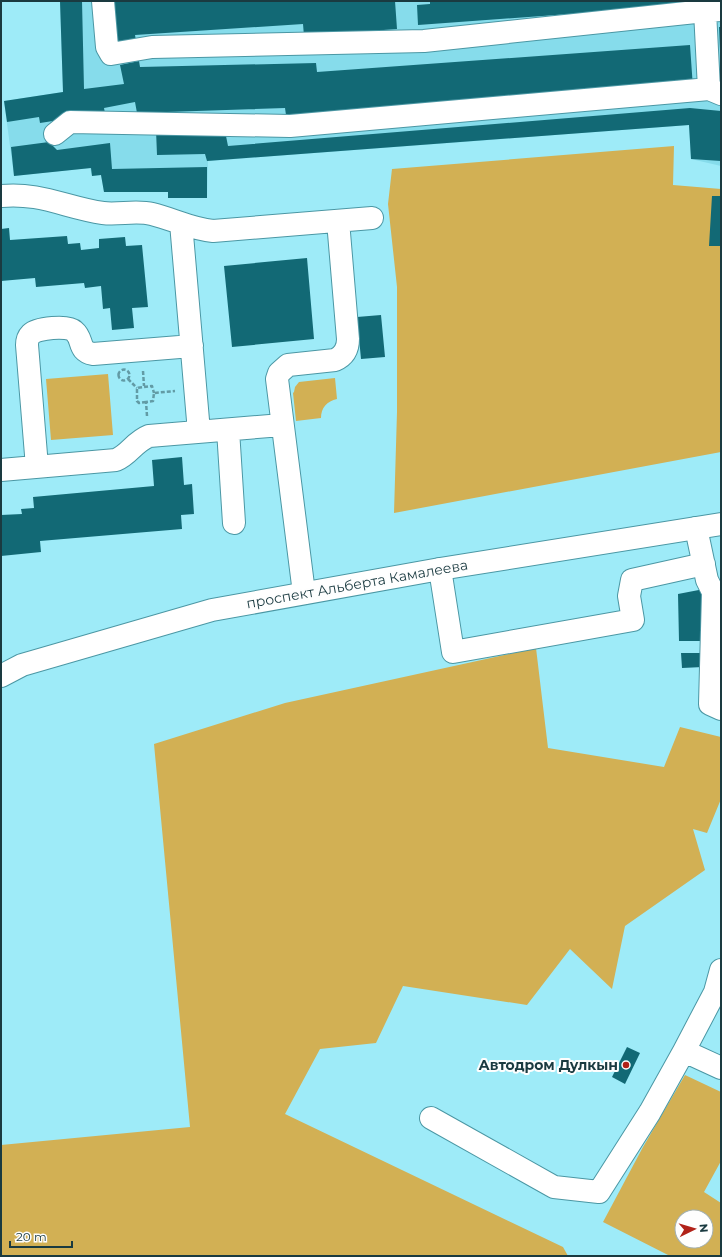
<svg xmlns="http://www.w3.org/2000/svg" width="722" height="1257" font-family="Montserrat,sans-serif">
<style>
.built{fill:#86dceb}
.green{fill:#d2b054;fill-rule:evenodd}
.building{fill:#126975}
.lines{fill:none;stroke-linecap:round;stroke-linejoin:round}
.minor-casing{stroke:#4b97a4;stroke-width:24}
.major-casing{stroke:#4b97a4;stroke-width:24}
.path{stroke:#629ba5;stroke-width:2.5;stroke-dasharray:4 2;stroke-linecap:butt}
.minor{stroke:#fff;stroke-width:22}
.major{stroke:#fff;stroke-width:22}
.poi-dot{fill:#b12219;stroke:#fefefe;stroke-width:1.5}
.labels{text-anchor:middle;stroke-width:4;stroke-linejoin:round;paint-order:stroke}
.street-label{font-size:14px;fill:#1a3a40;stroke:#fefefe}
.poi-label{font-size:14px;font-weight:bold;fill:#1a3a40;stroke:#fefefe;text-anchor:end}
</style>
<rect width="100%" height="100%" fill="#9eebf8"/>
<path class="built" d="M60,1H721V166L691,159L689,125L208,161L207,198H168V192H104L101,175L92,176L90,168L14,176L4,101L63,92Z"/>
<path class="green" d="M674,146L673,185L721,189V452L394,513L397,412V287L388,204L392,169Z
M108,374L113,435L51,440L46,379Z
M335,378L337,399C327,401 321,408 321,418L296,421L293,393L294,392L295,387L299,382Z
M536,648L548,748L664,767L680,727L721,737V799L707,833L693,829L705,870L625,926L612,989L570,949L527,1005L403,986L376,1043L320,1049L285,1114L563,1247L568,1256H1V1145L190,1127L154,744L285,703Z
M685,1075L721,1092V1161L704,1192L721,1203V1256H670L603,1222L643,1147ZM682,1217H706V1241H682Z"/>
<path class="building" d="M60,1H82L84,89L124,84L120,65L139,61L140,67L316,63L317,72L690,45L693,88L287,122L285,108L137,113L135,102L104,108L105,113L40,123L39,117L7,122L4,101L63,92Z
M114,1H395L397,29L304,36L303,24L135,35L137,46L116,48Z
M430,1H706V4L418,25L417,5L430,4Z
M719,27H721V51H720Z
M690,108L721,111V161L691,159L689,125L207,161L205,154L157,155L156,130H203L204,136H226L228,146Z
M49,142L57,150L110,143L112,169L207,167V198H168V192H104L101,175L92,176L91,168L14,176L11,147Z
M712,196H721V246H709Z
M9,228L10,240L67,236L68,244L80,243L81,250L99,248V239L125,237L126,246L142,245L148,307L132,308L134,328L112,330L110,308L103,309L101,286L85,288L84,283L36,287L35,278L1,281V229Z
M307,258L314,339L232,347L224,266Z
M381,315L385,357L361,359L357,317Z
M182,457L184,485L192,484L194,514L181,515L182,529L40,541L41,552L1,556V515L22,514L21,509L34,508L33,497L154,486L152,460Z
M704,589V641H679L678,594Z
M681,653H703V667L682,668Z
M627,1047L640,1053L625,1084L612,1077Z"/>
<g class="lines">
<defs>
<path id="minor" d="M103,1L107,47L111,54L152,47L424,41L705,11
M721,10L705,11L709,89L721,94
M55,134L70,122L290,126L709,89
M1,196C40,192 67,208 103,213C119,215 136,210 152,214C173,219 191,229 213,231L372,218
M181,223L199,432
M228,430L234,523
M37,467L27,345C27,341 28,337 31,334C37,328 68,325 74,331C84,339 77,351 93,354L192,346
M1,470L116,460C130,454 134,442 149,436L282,425
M696,528L707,580L713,592L710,704L721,709
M440,569L453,652L633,620L629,596L632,580L704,564
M304,593L277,379L279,373L288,365L335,360C344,356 348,349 348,339L338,221
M715,992L721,970
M684,1051L715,992L721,994
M431,1118L554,1187L599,1192L650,1112L684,1051L721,1068"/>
<path id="major" d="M1,676L22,665L212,610L440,569L721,524"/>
</defs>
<use href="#minor" class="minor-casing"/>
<use href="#major" class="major-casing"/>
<path class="path" d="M118.5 375a5.5 5.5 0 1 1 11 0a5.5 5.5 0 1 1-11 0Z
M143,371L144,386
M128,379L137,388
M146,402L139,403L137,401V388L152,386L154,393
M147,416L146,402L153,401L154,393L175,391"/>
<use href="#minor" class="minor"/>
<use href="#major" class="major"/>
</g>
<circle class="poi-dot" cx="626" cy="1065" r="4"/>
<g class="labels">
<g class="street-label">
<text transform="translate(357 584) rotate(-10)" y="5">проспект Альберта Камалеева</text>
</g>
<g class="poi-label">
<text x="618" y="1070">Автодром Дулкын</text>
</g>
</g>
<rect width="722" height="1257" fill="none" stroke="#1a3a40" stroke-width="4"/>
<g transform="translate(694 1229) rotate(85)"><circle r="19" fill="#fefefe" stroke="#a3b0b2"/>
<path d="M0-3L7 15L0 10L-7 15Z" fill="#b12219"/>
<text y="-6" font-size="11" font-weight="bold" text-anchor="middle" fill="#1a3a40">N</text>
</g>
<path d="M10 1241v6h62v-6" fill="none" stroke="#1a3a40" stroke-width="2"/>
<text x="16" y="1241" font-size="12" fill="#1a3a40" stroke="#fefefe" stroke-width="3" paint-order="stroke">20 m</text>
</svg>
